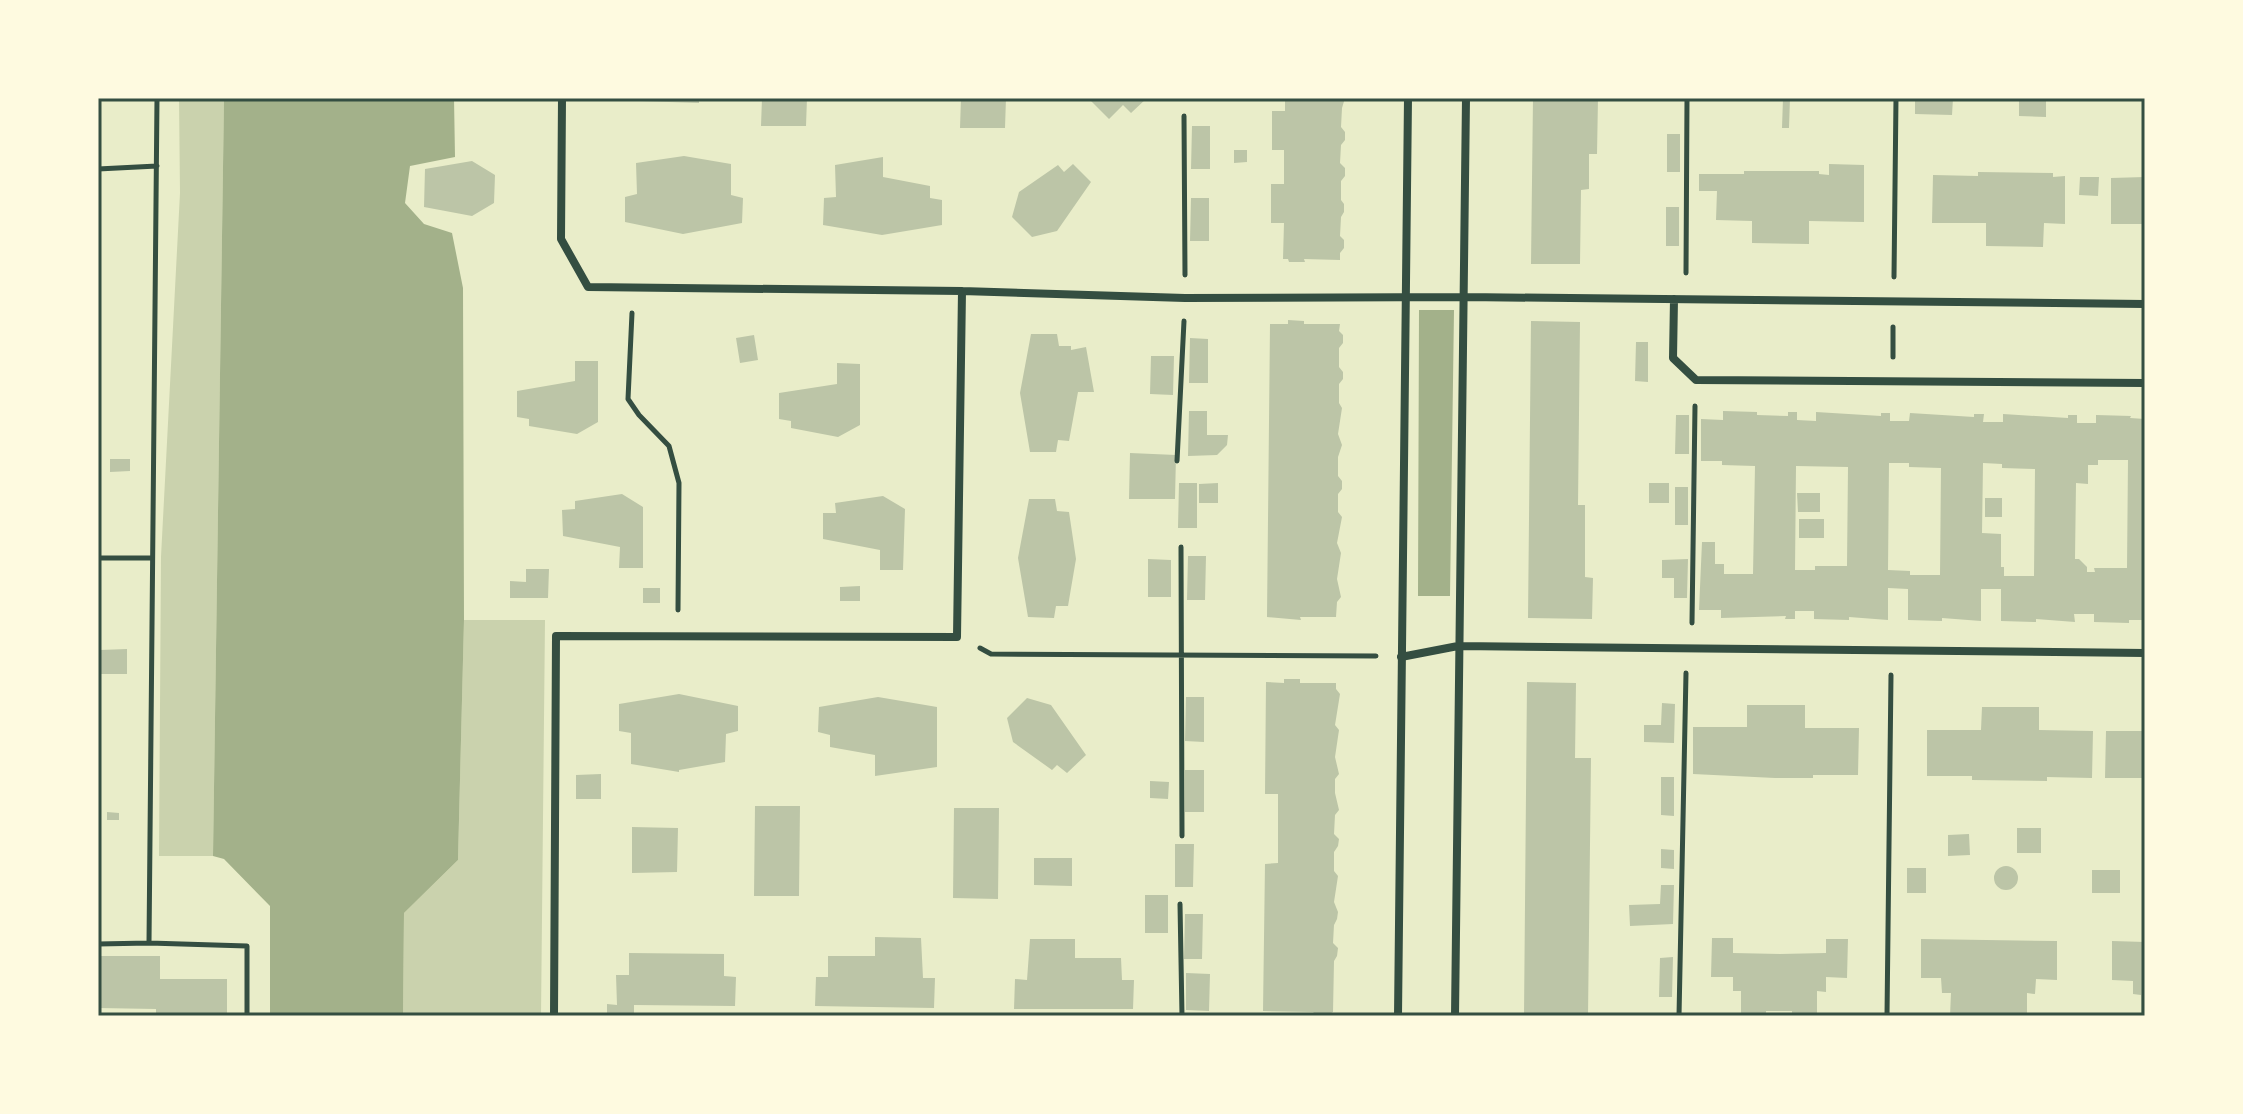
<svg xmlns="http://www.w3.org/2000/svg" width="2243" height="1114" font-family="'IBM Plex Sans',sans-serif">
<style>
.green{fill:#cad2ad}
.water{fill:#a3b18a}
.building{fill:#bcc5a7;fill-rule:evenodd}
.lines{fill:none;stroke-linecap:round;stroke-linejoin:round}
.path{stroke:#344e41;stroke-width:5}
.minor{stroke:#344e41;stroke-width:8}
.neatline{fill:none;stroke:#344e41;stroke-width:3}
</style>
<rect width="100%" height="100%" fill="#e9edc9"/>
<path class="green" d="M179,98H224L213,856H159L161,557L180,193Z
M464,620H545L541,1016H403L404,913L458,860Z"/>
<path class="water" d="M224,98H454L455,157L410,166L405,203L424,224L452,233L463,288L464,620L458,860L404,913L403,1016H270V906L224,859L213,856Z
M1419,310H1454L1450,596H1418Z"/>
<path class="building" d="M639,98H699V103L639,101Z
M762,98H807L806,126H761Z
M961,98H1006L1005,128H960Z
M1088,98H1147L1131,113L1123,105L1109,119Z
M1285,98H1345L1342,108L1341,127L1345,132V140L1341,145L1340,163L1345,168V176L1341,181V200L1344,204V212L1341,217L1340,236L1344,240V248L1340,253V260L1304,259L1305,262H1289L1288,259H1283L1284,223H1271V184H1284V150H1272V111H1285Z
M1533,98H1598L1597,154H1589V189L1581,190L1580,264H1531Z
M1783,98H1790L1789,128H1782Z
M1915,98H1953L1952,115L1915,114Z
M2019,98H2046V117L2019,116Z
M1192,126H1210V169H1191Z
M1667,134H1680V172H1667Z
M1234,150H1247V162L1234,163Z
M684,156L731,164V195L743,198L742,223L683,234L625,222V197L637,194L636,163Z
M883,157V177L930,186V198L942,200V225L882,235L823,225L824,198L836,197L835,165Z
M472,161L495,175L494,203L472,216L424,207L425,169Z
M1073,164L1091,182L1057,231L1032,237L1012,217L1019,192L1058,165L1064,172Z
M1829,164L1864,165V222L1809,221V244L1752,243V221L1716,220L1717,191H1699V174H1744V171H1819V174L1829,175Z
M1978,172L2053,173V177L2065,176V224L2044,223L2043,247L1986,246V223H1932L1933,175L1978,176Z
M2080,177H2099L2098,196L2079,195Z
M2145,177V224H2111V178Z
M1191,198H1209V241H1190Z
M1666,207H1679V246H1666Z
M1288,320L1304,321V324H1340L1339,331L1343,335V343L1339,348V367L1343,372V379L1339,384V403L1342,408L1338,434L1342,445L1338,457V476L1342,481V489L1338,494V512L1342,517L1337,543L1341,553L1337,579L1341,597L1337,602L1336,617H1300L1301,620L1267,617L1270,324H1288Z
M1531,321L1580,322L1578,505H1585V577L1593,578L1592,619L1528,618Z
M1031,334H1057L1059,346H1071V350L1086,347L1094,392H1078L1069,441L1058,440L1056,452H1030L1020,393Z
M754,335L758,360L740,363L736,338Z
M1190,338L1208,339V383H1189Z
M1636,342H1648V382L1635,381Z
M1151,356H1174L1173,395L1150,394Z
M575,361H598V422L577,434L529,426V419L517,417V391L575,381Z
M837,363L860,364V425L838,437L791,428V421L779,419V393L837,384Z
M1189,411H1207V435H1228L1227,445L1217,455L1188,456Z
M1723,411L1757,412V415L1788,416V412H1797V420L1816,421V412L1881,416V413H1890V421H1909L1910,413L1974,417V414H1984L1983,422H2003V414L2068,418V415H2077V423H2096V415L2131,416L2130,418L2145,419V620H2129V623L2094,622V614H2074L2075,622L2036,619V622L2001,621V589H1981V621L1942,618V621L1908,620V589L1888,588V620L1849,617V620L1814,619V611H1795V619H1785L1786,616L1721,618V610H1699L1702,542H1715V564H1724V574H1753L1755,466L1722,465V461H1701V419L1723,420ZM2098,460H2128L2127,568H2094L2095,572H2087V567L2079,559H2075L2076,483L2088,484V465H2098ZM1889,463H1909V467L1941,468L1940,575H1910V571L1888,570ZM1983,463L2002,464V468L2035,469L2034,576H2004V567H2001V534L1982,533ZM1796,466L1848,467L1847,566H1815V570H1795Z
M1676,415H1689V454H1675Z
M1130,453L1176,455L1175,499H1129Z
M110,459H130V471L110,472Z
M1179,483H1197V528H1178Z
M1218,483V503H1199V484Z
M1649,483H1669V503H1649Z
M1675,487H1688V525H1675Z
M1797,493H1820V512H1798Z
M622,494L643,507V568H619L620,547L563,536L562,510L575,509V501Z
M883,496L905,509L903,570H880V550L823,539V513H836L835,503Z
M1985,498H2002V517H1985Z
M1029,499H1055L1057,511L1069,512L1076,559L1068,606H1056L1054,618L1028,617L1018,558Z
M1799,519H1824V538H1799Z
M1188,556H1206L1205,600H1187Z
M1148,559L1171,560V597H1148Z
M1688,559L1687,598H1674V578H1662V560Z
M526,569H549L548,598H510V581L526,582Z
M860,586V601H840V587Z
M643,588H660V603H643Z
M127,649V674H100V650Z
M1284,679H1300V683H1336V689L1340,694L1335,725L1339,730L1335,757L1339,774L1335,779V793L1339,810L1335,815L1334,834L1339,839L1338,846L1334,852V871L1338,876L1334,902L1338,912L1337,919L1334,925L1333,943L1338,948L1337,956L1334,961L1333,1012L1326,1016H1317L1313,1012L1263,1011L1265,864L1278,863V794H1265L1266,682L1284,683Z
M1527,682L1576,683L1575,758H1591L1588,1016L1524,1015Z
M679,694L738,706V731L726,734L725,762L679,770V772L631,764V733L619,731V704Z
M878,697L937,707V767L875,776V755L830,747V735L818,732L819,707Z
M1186,697H1204V742L1185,741Z
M1027,698L1051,705L1086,755L1067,773L1057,765L1052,770L1013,742L1007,718Z
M1662,703L1675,704L1674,743L1644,742V725H1661Z
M1747,705H1805V728H1859L1858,775H1813V778H1775L1693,774V727H1747Z
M1982,707H2039V730L2093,731L2092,778L2047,777V781L1972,780V776H1927V730H1981Z
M2106,731H2145V778H2105Z
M1185,770H1204V812H1185Z
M601,774V799H576V775Z
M1661,777H1674V816L1661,815Z
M1150,781L1169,782L1168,799L1150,798Z
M755,806H800L799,896H754Z
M954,808H999L998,899L953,898Z
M107,812L119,813V820H107Z
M632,827L678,828L677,872L632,873Z
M2017,828H2041V853H2017Z
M1969,834L1970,855L1948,856V835Z
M1175,844H1194L1193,887H1175Z
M1661,849L1674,850V869L1661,868Z
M1034,858H1072V886L1034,885Z
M1994 878a12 12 0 1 1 24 0a12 12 0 1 1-24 0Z
M1907,868H1926V893H1907Z
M2092,870H2120V893H2092Z
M1661,885H1674L1673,924L1630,926L1629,905L1660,904Z
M1145,895H1168V933H1145Z
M1185,914H1203L1202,959H1184Z
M875,937L921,938L923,978H935L934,1008L815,1006L816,977H828V956H875Z
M1712,938H1733V953L1780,954L1826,953V939H1848L1847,978L1826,977V992L1817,991V1016H1792V1011H1766V1016H1741V991H1733V977H1711Z
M1030,939H1075V958H1121L1122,980H1134L1133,1009H1014L1015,979L1027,980Z
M1921,939L2057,941V980L2036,979L2035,994L2027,993V1016L1976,1013V1016H1950L1951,993H1942L1941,978H1921Z
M2112,941L2145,942V1016H2141V995L2133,994V981L2112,980Z
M629,953L724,954V976L736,977L735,1006L634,1005V1016H607V1004L617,1005L616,975H629Z
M98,956H160V979H227V1016H156V1009L98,1008Z
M1673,957L1672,997H1659L1660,958Z
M1186,973L1210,974L1209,1011L1186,1010Z"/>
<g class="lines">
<path class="path" d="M1184,116L1185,275
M98,169L157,166
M1686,273L1687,98
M1894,277L1896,98
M632,313L628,399L639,415L669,446L679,483L678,610
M1893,357V327
M1177,461L1184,321
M1181,547L1182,836
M98,558H152
M1692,623L1695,406
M980,648L991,654L1376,656
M1180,904L1182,1016
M149,943L157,98
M98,944L149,943L247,946V1016
M1679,1016L1686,673
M1887,1016L1891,675"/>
<path class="minor" d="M562,98L561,239L588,287L962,291L1185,298L1465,297L2145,304
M1674,299L1673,358L1696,380L2145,383
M1401,657L1458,646L2145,653
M554,1016L556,636L957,637L962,291
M1398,1016L1408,98
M1455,1016L1466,98"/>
</g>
<rect width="2243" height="1114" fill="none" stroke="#fefae0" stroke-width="200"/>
<rect x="100" y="100" width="2043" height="914" class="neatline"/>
</svg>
